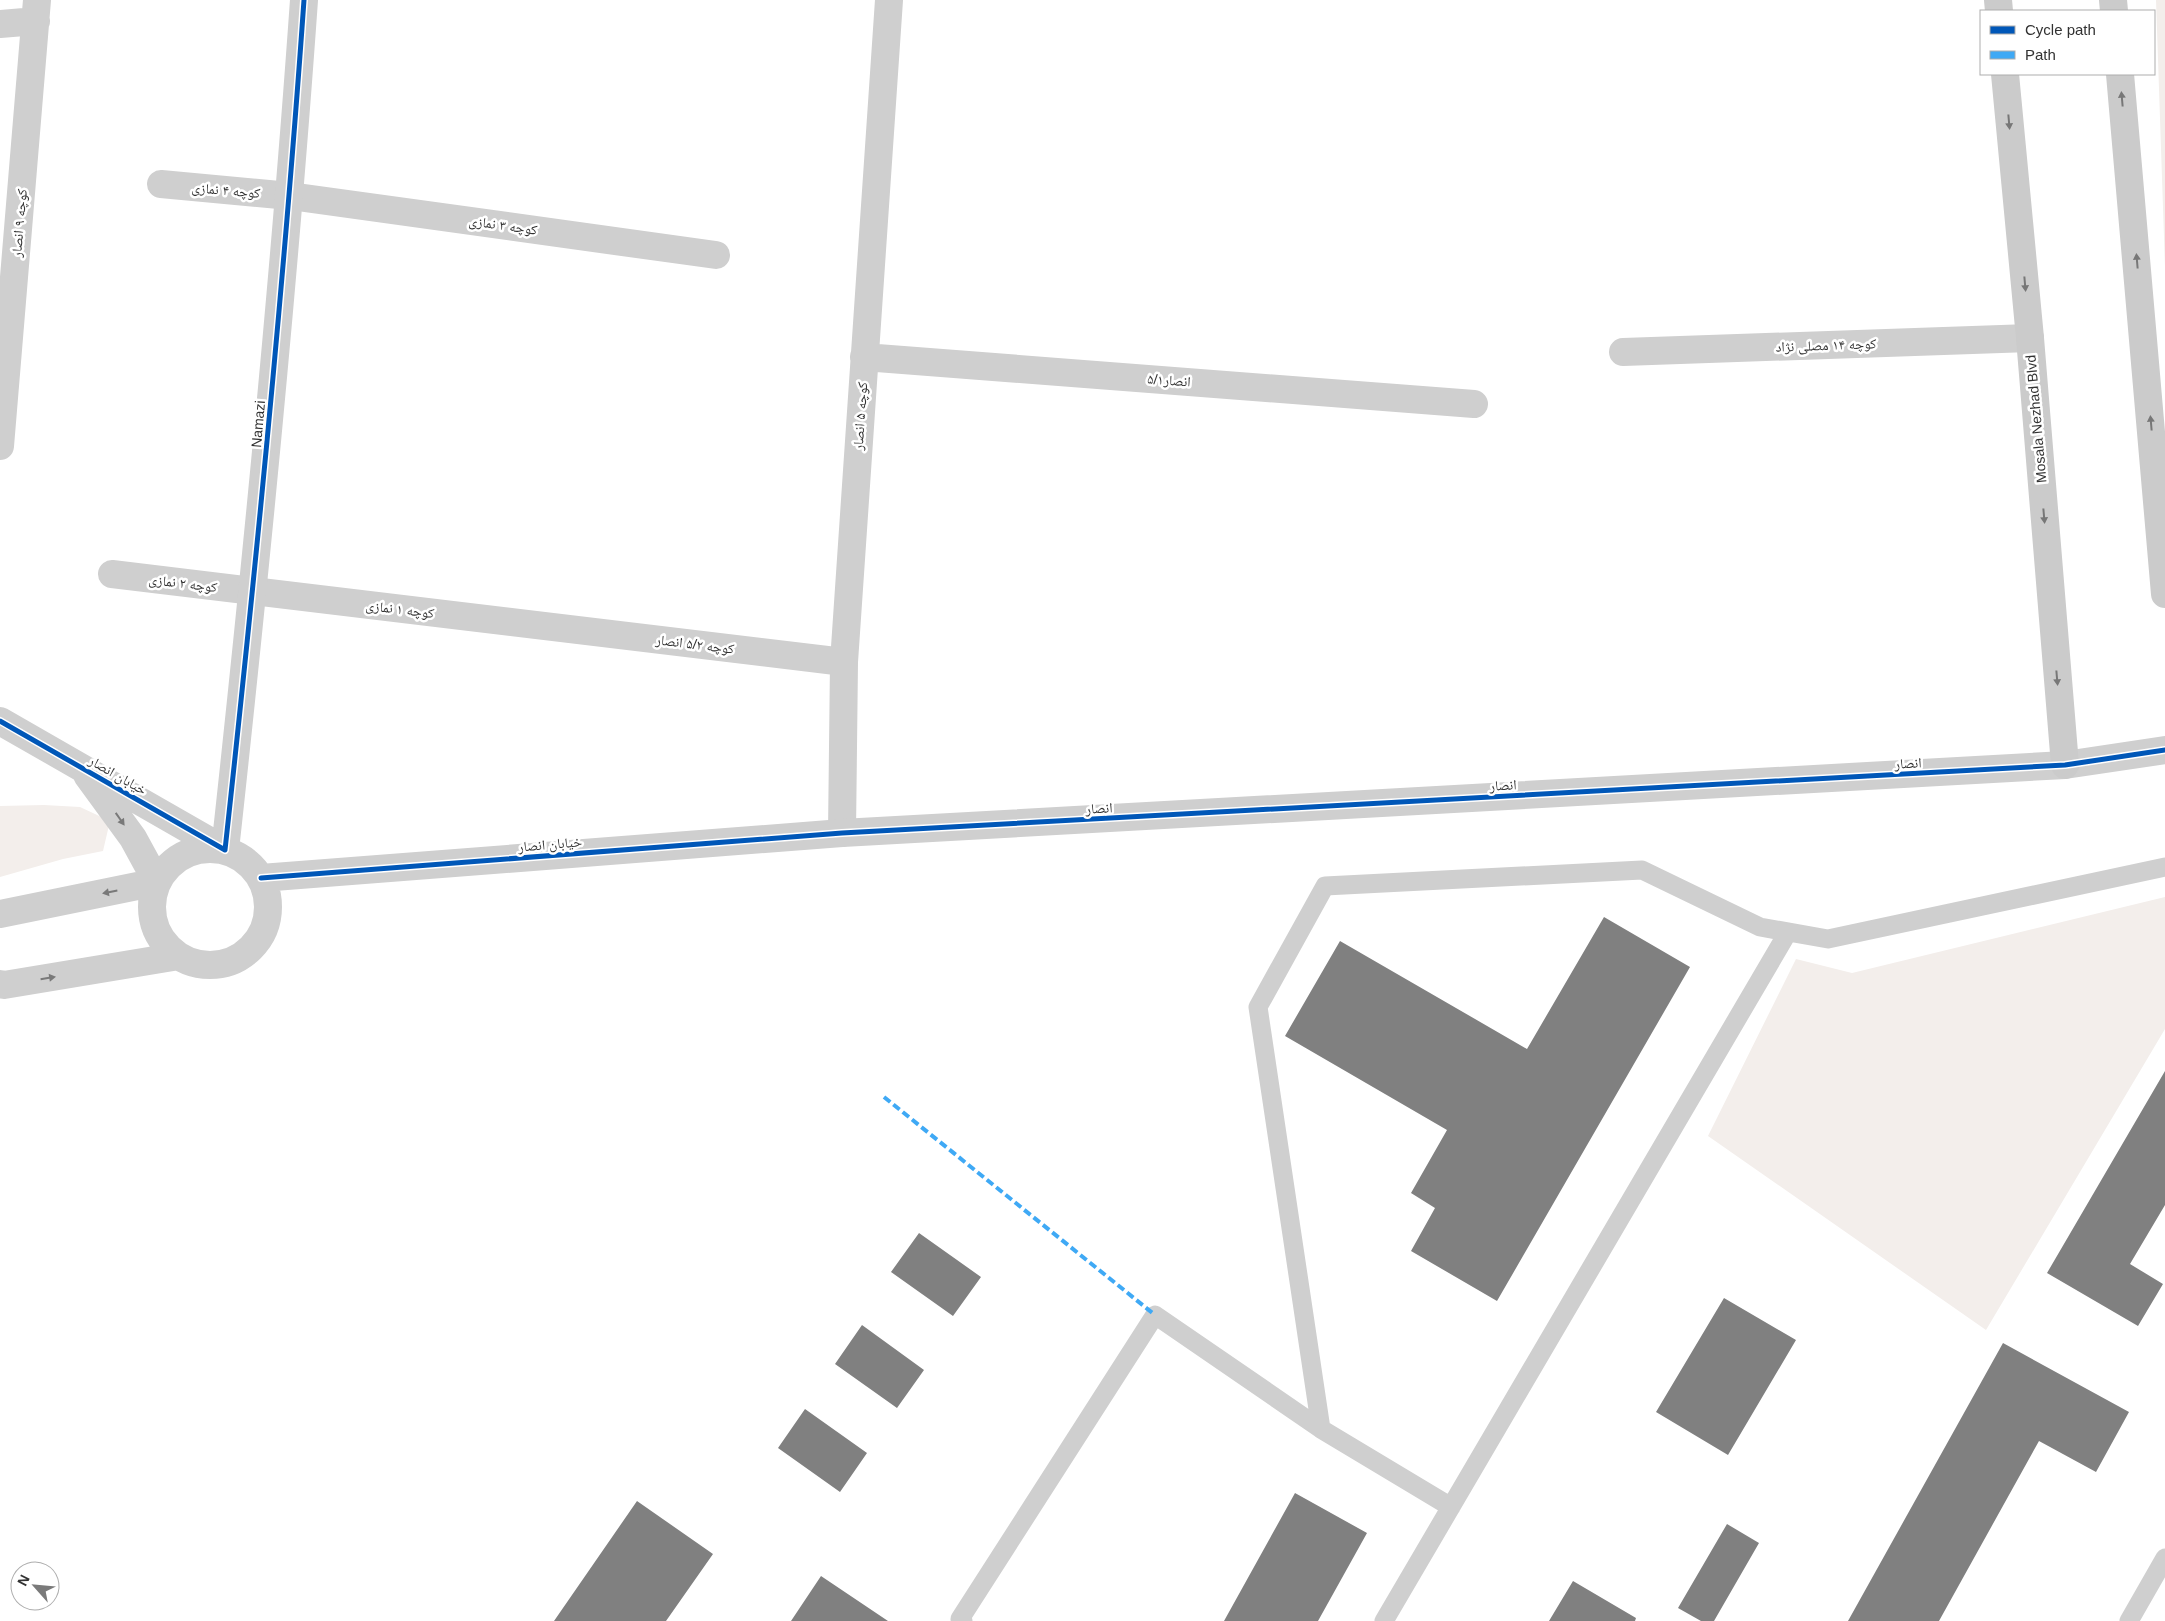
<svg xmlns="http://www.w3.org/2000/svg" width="2165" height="1621" font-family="Helvetica,'Noto Naskh Arabic',sans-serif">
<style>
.green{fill:#f3eeeb}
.building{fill:#808080}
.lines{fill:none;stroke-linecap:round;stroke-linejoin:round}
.service{stroke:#cfcfcf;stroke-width:19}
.minor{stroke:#cfcfcf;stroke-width:28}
.tertiary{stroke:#cfcfcf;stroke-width:28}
.secondary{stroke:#cbcbcb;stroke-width:28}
.quiet{stroke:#3fa9f5;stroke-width:4;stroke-dasharray:8 4;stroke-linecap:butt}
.cycleway-casing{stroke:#fff;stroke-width:8}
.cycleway{stroke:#0057b8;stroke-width:5}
.oneway{fill:#777}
.oneway2{fill:#797979}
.labels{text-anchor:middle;stroke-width:5;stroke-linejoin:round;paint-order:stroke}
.street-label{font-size:14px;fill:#323232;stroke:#fff}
</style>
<rect width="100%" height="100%" fill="#fff"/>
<path class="green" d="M2156,0H2165V267Z
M44,805L80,807L110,821L103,851L63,859L0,877V806Z
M2165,897V1029L1986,1330L1708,1136L1796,959L1852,973Z"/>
<path class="building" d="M1604,917L1690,967L1497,1301L1411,1251L1435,1208L1411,1193L1447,1130L1285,1036L1340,941L1527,1049Z
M2165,1071V1205L2130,1264L2163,1284L2138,1326L2047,1273Z
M919,1233L981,1277L953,1316L891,1272Z
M1724,1298L1796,1340L1728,1455L1656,1412Z
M862,1325L924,1370L897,1408L835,1364Z
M2003,1343L2129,1412L2096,1472L2039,1441L1939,1621H1848Z
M805,1409L867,1453L840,1492L778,1448Z
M1295,1493L1367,1533L1318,1621H1224Z
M637,1501L713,1554L666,1621H554Z
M1727,1524L1759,1543L1714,1621H1701L1678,1608Z
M821,1576L888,1621H791Z
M1573,1581L1636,1618L1635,1621H1549Z"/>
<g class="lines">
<path class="service" d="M1321,1429L1258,1007L1325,886L1642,870L1760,927L1828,939L2165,867
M963,1621L960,1619L1155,1315L1321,1429L1451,1507
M1384,1621L1788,932
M2129,1621L2165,1558"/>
<path class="minor" d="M0,24L36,21
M161,184L290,196L716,255
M1623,352L2030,338
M864,357L1474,404
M0,446L37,0
M112,574L844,662
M842,833L844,662L889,0"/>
<path class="tertiary" d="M0,721L225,850C256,567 284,284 304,0
M152 907a58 58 0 1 1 116 0a58 58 0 1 1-116 0Z
M261,878L842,833L2065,765L2165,750
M0,914L157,882L133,838L87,775
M0,984L4,985L179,956"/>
<path class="secondary" d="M1998,0L1999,11
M2113,0L2114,11
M2005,74L2030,338L2065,765
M2120,74L2165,594"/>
<path class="quiet" d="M884,1097L1155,1315"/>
<defs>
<path id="cycleway" d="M0,721L225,850C256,567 284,284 304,0
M261,878L842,833L2065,765L2165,750"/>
</defs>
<use href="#cycleway" class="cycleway-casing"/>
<use href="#cycleway" class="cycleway"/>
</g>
<defs><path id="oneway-solid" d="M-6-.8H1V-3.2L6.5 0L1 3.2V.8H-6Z" transform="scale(1.25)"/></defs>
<g class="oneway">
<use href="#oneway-solid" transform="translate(2122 99) rotate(-95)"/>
<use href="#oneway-solid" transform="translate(2009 122) rotate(85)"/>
<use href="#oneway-solid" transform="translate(2137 261) rotate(-95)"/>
<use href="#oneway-solid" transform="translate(2025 284) rotate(85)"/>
<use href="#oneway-solid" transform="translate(2151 423) rotate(-95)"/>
<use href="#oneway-solid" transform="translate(2044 516) rotate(85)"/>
<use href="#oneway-solid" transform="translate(2057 678) rotate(85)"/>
</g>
<g class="oneway2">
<use href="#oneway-solid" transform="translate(120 819) rotate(55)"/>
<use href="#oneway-solid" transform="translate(110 892) rotate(169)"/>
<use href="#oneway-solid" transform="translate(48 978) rotate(-9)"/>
</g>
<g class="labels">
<g class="street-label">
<text transform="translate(226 190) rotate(5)" y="5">کوچه ۴ نمازی</text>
<text transform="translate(19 223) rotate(-85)" y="5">کوچه ۹ انصار</text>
<text transform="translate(503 225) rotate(8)" y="5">کوچه ۳ نمازی</text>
<text transform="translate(1826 345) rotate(-2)" y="5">کوچه ۱۴ مصلی نژاد</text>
<text transform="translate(1169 380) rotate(4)" y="5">انصار۵/۱</text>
<text transform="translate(860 416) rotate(-86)" y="5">کوچه ۵ انصار</text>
<text transform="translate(2036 419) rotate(-95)" y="5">Mosala Nezhad Blvd</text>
<text transform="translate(258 424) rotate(-85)" y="5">Namazi</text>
<text transform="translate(183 583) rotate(7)" y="5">کوچه ۲ نمازی</text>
<text transform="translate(400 609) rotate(7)" y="5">کوچه ۱ نمازی</text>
<text transform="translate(695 644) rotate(7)" y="5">کوچه ۵/۲ انصار</text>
<text transform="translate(1908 763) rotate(-3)" y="5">انصار</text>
<text transform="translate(118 775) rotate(30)" y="5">خیابان انصار</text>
<text transform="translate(1503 785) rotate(-3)" y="5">انصار</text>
<text transform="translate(1099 808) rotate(-3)" y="5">انصار</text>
<text transform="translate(550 844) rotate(-5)" y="5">خیابان انصار</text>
</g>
</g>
<rect x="1980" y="10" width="175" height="65" fill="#ffffff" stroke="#adadad"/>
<rect x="1990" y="26" width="25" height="8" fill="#0057b8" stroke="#adadad"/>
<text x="2025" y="35" font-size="15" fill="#323232">Cycle path</text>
<rect x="1990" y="51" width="25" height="8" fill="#3fa9f5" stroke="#adadad"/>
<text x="2025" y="60" font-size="15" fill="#323232">Path</text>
<g transform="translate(35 1586) rotate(297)"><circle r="24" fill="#ffffff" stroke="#adadad"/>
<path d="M0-4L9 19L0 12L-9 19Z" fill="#7a7a7a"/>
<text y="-8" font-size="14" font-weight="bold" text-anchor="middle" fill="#323232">N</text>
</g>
</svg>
